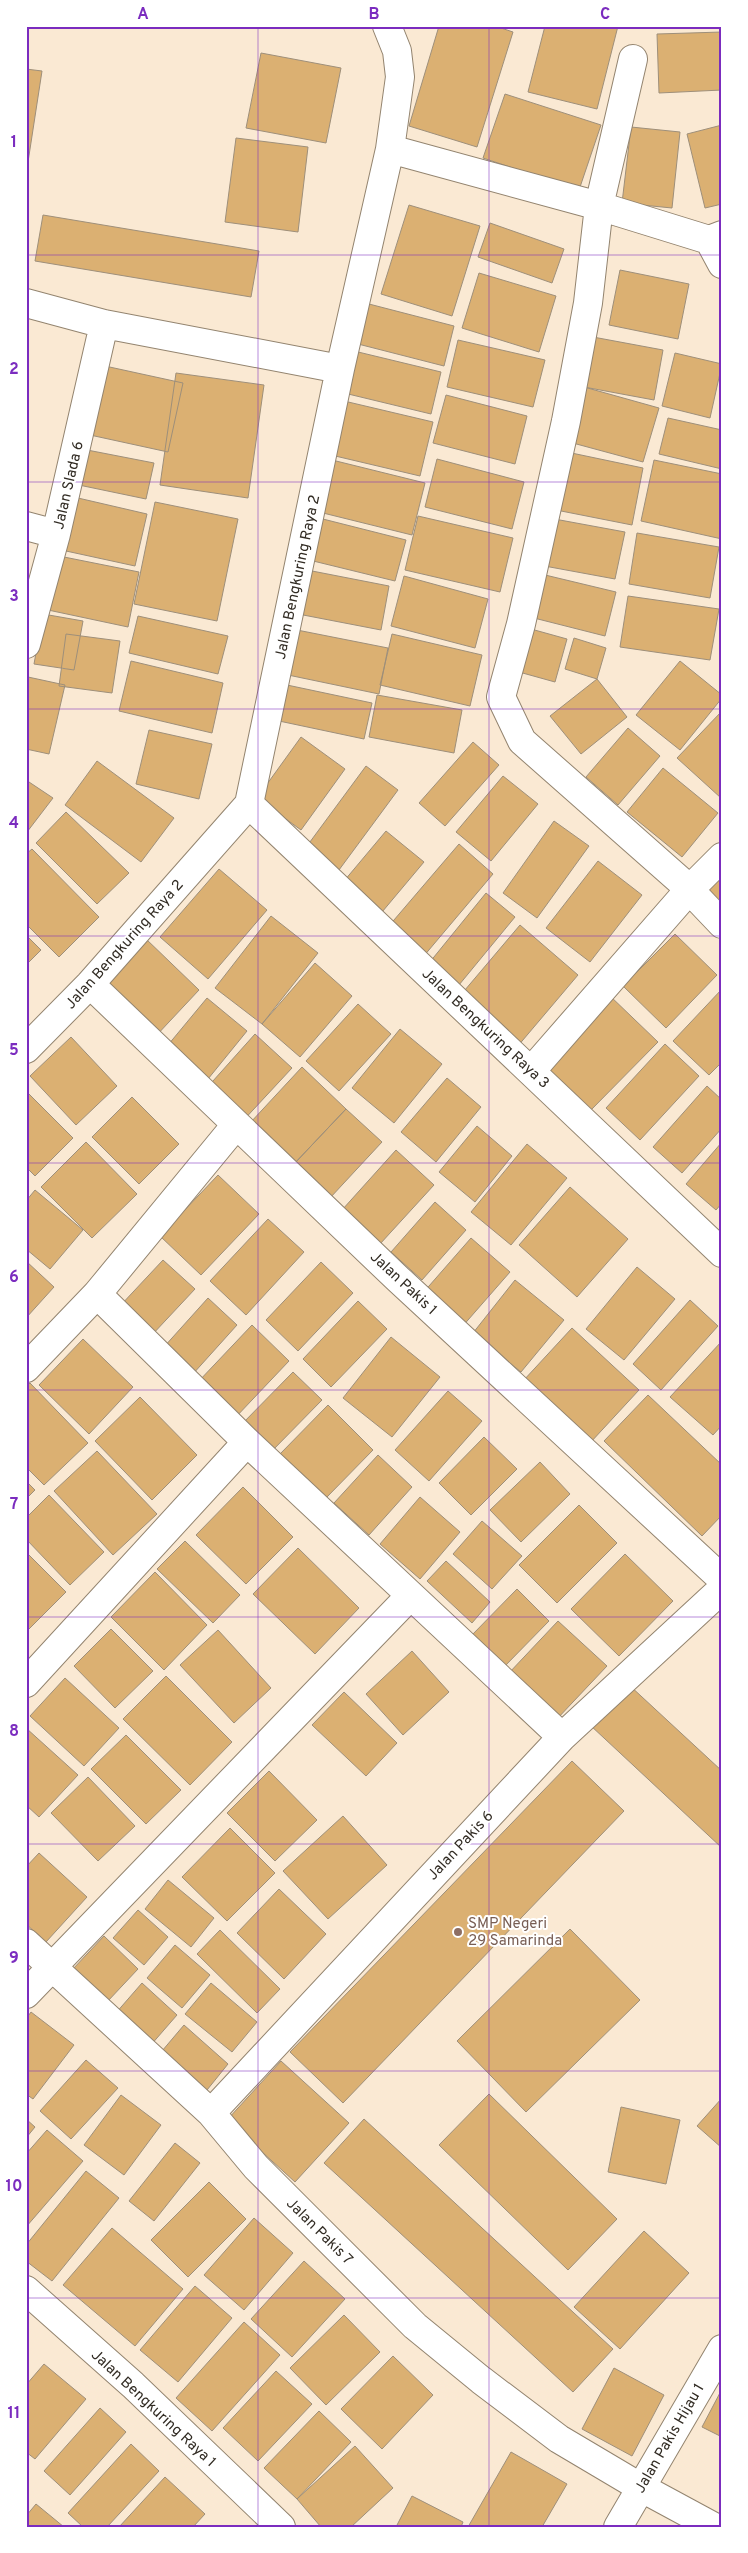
<svg xmlns="http://www.w3.org/2000/svg" width="748" height="2553" font-family="Overpass,sans-serif">
<style>
.building{fill:#dbb072;stroke:#9e8f7a}
.lines{fill:none;stroke-linecap:round;stroke-linejoin:round}
.street-casing{stroke:#93846f;stroke-width:30}
.street{stroke:#fff;stroke-width:28}
.grid{fill:none;stroke:#7b2cbf;stroke-width:1;stroke-opacity:0.55}
.education-dot{fill:#8d6e63;stroke:#fff;stroke-width:2}
.labels{text-anchor:middle;stroke-width:4;stroke-linejoin:round;paint-order:stroke}
.street-label{font-size:15px;fill:#322c24;stroke:#fff}
.education-label{font-size:15px;fill:#785e54;stroke:#fff;text-anchor:start}
.neatline{fill:none;stroke:#7b2cbf;stroke-width:2}
.grid-label{font-size:16px;text-anchor:middle;font-weight:bold;fill:#7b2cbf}
</style>
<rect width="100%" height="100%" fill="#fae9d3"/>
<path class="building" d="M439,26H495L513,32L477,147L409,126Z
M545,26H618L597,109L528,92Z
M722,32V90L659,93L657,34Z
M261,53L341,68L326,143L246,128Z
M26,69L42,71L26,175Z
M505,94L601,125L579,190L483,158Z
M722,125V204L705,208L687,134Z
M631,127L680,132L672,208L622,203Z
M236,138L308,147L298,232L225,222Z
M409,205L480,226L452,316L381,294Z
M43,215L259,251L251,297L35,261Z
M490,223L564,249L552,283L478,257Z
M620,270L689,284L678,339L609,325Z
M479,273L556,296L539,352L462,328Z
M369,304L454,326L444,366L358,344Z
M593,337L663,350L654,400L584,387Z
M458,340L545,360L533,407L447,387Z
M354,351L441,372L431,414L344,393Z
M675,353L722,364L710,418L662,406Z
M105,366L183,383L168,452L90,435Z
M176,373L264,385L248,498L160,485Z
M584,387L659,408L643,462L569,442Z
M446,395L527,416L515,464L433,443Z
M344,401L433,422L420,476L331,455Z
M668,418L722,430V469L659,454Z
M82,449L154,463L146,499L74,484Z
M562,451L643,468L632,525L551,509Z
M437,459L524,482L512,529L425,507Z
M332,460L425,483L412,535L319,512Z
M654,460L722,474V539L641,521Z
M78,498L147,514L135,566L66,551Z
M155,502L238,519L217,621L134,604Z
M418,516L513,538L500,592L405,570Z
M315,517L406,540L395,581L305,559Z
M549,518L625,532L615,579L539,565Z
M637,533L719,547L710,598L629,584Z
M59,556L139,572L128,627L48,610Z
M307,570L389,586L381,630L298,614Z
M541,574L616,592L605,636L530,617Z
M404,576L488,599L475,648L391,626Z
M628,596L719,609L710,660L620,647Z
M43,614L83,621L74,670L34,664Z
M138,616L228,636L218,674L129,653Z
M531,629L567,639L555,682L519,672Z
M297,630L388,648L379,694L288,675Z
M66,634L120,641L112,693L59,686Z
M392,634L482,655L470,706L380,685Z
M574,638L606,648L597,679L565,669Z
M131,661L223,683L212,733L119,711Z
M680,661L722,695V698L680,750L636,715Z
M28,677L65,685L49,754L26,749Z
M597,679L627,717L581,754L550,716Z
M287,685L372,703L364,739L279,721Z
M377,695L462,710L454,753L369,737Z
M722,711V797L721,798L677,758Z
M628,728L660,756L618,805L586,777Z
M149,730L212,744L199,799L136,784Z
M301,737L345,769L301,830L257,798Z
M473,742L499,765L445,826L419,803Z
M97,761L174,818L141,862L65,805Z
M366,766L398,790L336,874L304,850Z
M663,768L718,813L682,857L627,812Z
M503,776L538,804L491,861L456,832Z
M26,780L53,798L27,832L26,831Z
M66,812L129,873L97,904L36,843Z
M554,821L589,846L537,918L503,893Z
M386,831L424,862L377,918L339,887Z
M459,844L493,874L423,957L388,927Z
M32,849L99,917L59,957L26,924V854Z
M598,861L642,895L590,962L546,928Z
M219,869L267,910L208,979L160,937Z
M722,872V912L702,893Z
M486,893L515,917L454,991L425,968Z
M271,916L318,953L262,1024L215,988Z
M520,925L578,975L517,1047L459,997Z
M675,934L717,975L666,1028L623,986Z
M26,935L41,950L26,965Z
M145,938L199,990L154,1038L99,986Z
M315,963L352,996L300,1057L262,1024Z
M722,989V1062L709,1075L673,1041Z
M608,994L658,1042L589,1112L540,1064Z
M207,998L247,1031L208,1079L168,1045Z
M358,1004L391,1034L339,1091L306,1061Z
M400,1029L442,1064L394,1123L352,1088Z
M255,1034L292,1068L240,1124L204,1091Z
M71,1037L117,1086L76,1125L30,1076Z
M665,1044L699,1076L640,1140L606,1108Z
M302,1067L346,1109L294,1164L250,1123Z
M447,1078L481,1107L436,1162L401,1132Z
M707,1086L722,1100V1128L682,1173L653,1147Z
M26,1091L73,1138L35,1176L26,1167Z
M132,1097L179,1144L139,1184L92,1137Z
M346,1109L382,1142L330,1198L294,1164Z
M477,1126L512,1156L475,1202L439,1172Z
M86,1142L137,1194L92,1238L41,1187Z
M722,1142V1203L716,1210L686,1184Z
M527,1144L567,1178L511,1245L471,1212Z
M396,1150L434,1185L380,1244L342,1210Z
M218,1175L259,1214L201,1275L160,1236Z
M570,1187L628,1239L577,1297L519,1245Z
M35,1190L83,1230L50,1269L26,1249V1201Z
M435,1202L466,1230L422,1280L391,1252Z
M268,1219L304,1252L246,1315L210,1281Z
M471,1238L510,1272L461,1328L422,1294Z
M163,1260L195,1289L151,1336L119,1307Z
M26,1261L54,1287L26,1318Z
M321,1262L353,1293L298,1351L266,1320Z
M637,1267L675,1299L624,1360L586,1329Z
M515,1280L564,1320L521,1372L473,1333Z
M208,1298L237,1325L192,1375L163,1348Z
M690,1300L718,1326L661,1390L633,1364Z
M358,1301L387,1329L331,1387L303,1359Z
M252,1325L289,1361L234,1419L197,1383Z
M572,1328L639,1390L590,1443L523,1381Z
M391,1337L440,1377L392,1437L343,1398Z
M83,1339L133,1387L89,1434L39,1385Z
M722,1341V1425L713,1435L670,1397Z
M293,1372L322,1400L269,1454L240,1426Z
M30,1383L88,1443L44,1485L26,1467V1387Z
M448,1391L482,1421L429,1481L395,1450Z
M648,1395L722,1465V1515L702,1536L604,1441Z
M140,1397L197,1455L152,1500L95,1441Z
M328,1405L373,1450L325,1499L280,1454Z
M484,1437L517,1469L471,1515L439,1483Z
M97,1451L157,1514L113,1555L54,1491Z
M378,1455L412,1487L369,1535L334,1503Z
M540,1462L570,1494L521,1542L490,1510Z
M26,1481L35,1490L26,1499Z
M243,1487L293,1537L246,1584L196,1535Z
M49,1495L104,1552L70,1585L26,1539V1518Z
M420,1497L460,1532L420,1579L380,1544Z
M579,1505L617,1543L557,1603L519,1565Z
M482,1521L522,1556L492,1589L453,1554Z
M185,1541L240,1595L213,1623L157,1569Z
M298,1548L359,1608L315,1654L253,1594Z
M26,1552L66,1592L28,1630L26,1629Z
M625,1554L673,1601L619,1656L571,1609Z
M446,1561L490,1602L472,1623L427,1581Z
M155,1572L207,1625L164,1670L111,1617Z
M517,1589L549,1621L503,1668L471,1636Z
M558,1621L607,1666L556,1720L508,1674Z
M111,1629L153,1671L115,1708L74,1666Z
M218,1630L271,1688L234,1723L180,1665Z
M412,1651L449,1692L403,1735L366,1694Z
M166,1676L232,1742L190,1785L123,1719Z
M65,1678L119,1728L84,1766L30,1716Z
M628,1684L722,1771V1848L590,1725Z
M344,1692L397,1743L366,1776L312,1725Z
M26,1728L78,1775L39,1817L26,1805Z
M126,1735L181,1790L146,1824L91,1769Z
M572,1761L624,1811L343,2103L290,2052Z
M269,1771L317,1820L275,1861L227,1813Z
M88,1777L135,1826L98,1861L51,1813Z
M343,1816L387,1865L328,1919L283,1871Z
M230,1828L275,1873L227,1921L182,1877Z
M39,1853L87,1897L46,1942L26,1924V1867Z
M168,1880L214,1918L191,1947L145,1909Z
M279,1889L326,1934L284,1979L237,1933Z
M138,1910L168,1937L144,1965L113,1938Z
M570,1929L640,2000L526,2112L457,2041Z
M220,1930L280,1989L257,2013L197,1954Z
M104,1936L138,1969L107,2002L72,1970Z
M175,1945L210,1975L182,2008L147,1978Z
M142,1983L177,2015L150,2046L115,2014Z
M211,1983L257,2022L232,2052L185,2014Z
M31,2012L74,2045L33,2099L26,2094V2019Z
M184,2025L228,2064L207,2090L162,2051Z
M86,2060L118,2088L71,2139L40,2111Z
M281,2061L349,2123L295,2182L227,2120Z
M489,2094L617,2219L568,2270L439,2145Z
M121,2095L161,2125L124,2175L84,2145Z
M722,2098V2148L697,2126Z
M621,2107L680,2120L666,2184L608,2172Z
M26,2119L35,2127L26,2138Z
M364,2119L613,2349L573,2392L324,2163Z
M47,2130L83,2161L26,2227V2154Z
M175,2143L200,2163L154,2221L129,2201Z
M86,2171L119,2198L52,2281L26,2261V2245Z
M209,2182L246,2219L188,2277L151,2240Z
M254,2218L293,2253L244,2310L204,2275Z
M112,2228L183,2289L135,2346L63,2285Z
M644,2231L689,2273L620,2349L574,2307Z
M304,2261L345,2299L292,2357L251,2319Z
M195,2286L232,2318L178,2382L140,2350Z
M344,2315L380,2352L326,2405L290,2368Z
M244,2322L280,2355L212,2431L176,2398Z
M393,2356L433,2395L382,2449L341,2409Z
M44,2364L86,2399L35,2459L26,2452V2385Z
M614,2368L664,2395L632,2456L582,2429Z
M276,2371L312,2404L258,2461L223,2428Z
M722,2389V2437L702,2427Z
M100,2408L126,2432L70,2495L44,2471Z
M319,2411L351,2442L297,2499L264,2468Z
M131,2444L159,2471L107,2527H83L68,2513Z
M355,2446L393,2488L351,2527H321L297,2499Z
M511,2452L567,2484L542,2527H468Z
M165,2477L205,2514L193,2527H119Z
M412,2496L463,2522L461,2527H396Z
M36,2504L64,2527H26V2516Z"/>
<g class="lines">
<defs>
<path id="street" d="M633,59L599,206L588,303L566,421L521,624L501,697L522,741L684,884L722,924
M390,149L599,206L709,240L722,235
M709,240L722,264
M26,303L104,324L340,369
M26,526L56,534
M26,644L56,534L104,324
M249,804L722,1253
M90,984L398,1279L722,1579
M26,1049L90,984L249,804L340,369L390,149L400,77L397,51L387,26
M532,1070L689,890L722,857
M97,1294L247,1442L562,1737
M26,1368L97,1294L236,1125
M26,1683L247,1442
M26,1943L211,2113L256,2167L415,2326L481,2380L559,2439L640,2487L714,2527
M26,1994L410,1596
M211,2113L562,1737L722,1589
M26,2290L133,2385L281,2527
M618,2527L722,2349"/>
</defs>
<use href="#street" class="street-casing"/>
<use href="#street" class="street"/>
</g>
<path class="grid" d="M258,26V2527M489,26V2527M26,255H722M26,482H722M26,709H722M26,936H722M26,1163H722M26,1390H722M26,1617H722M26,1844H722M26,2071H722M26,2298H722"/>
<circle class="education-dot" cx="458" cy="1932" r="5"/>
<g class="labels">
<g class="street-label">
<text transform="translate(68 485) rotate(-77)" y="5">Jalan Slada 6</text>
<text transform="translate(297 577) rotate(-78)" y="5">Jalan Bengkuring Raya 2</text>
<text transform="translate(124 944) rotate(-48)" y="5">Jalan Bengkuring Raya 2</text>
<text transform="translate(486 1028) rotate(43)" y="5">Jalan Bengkuring Raya 3</text>
<text transform="translate(404 1283) rotate(43)" y="5">Jalan Pakis 1</text>
<text transform="translate(460 1845) rotate(-47)" y="5">Jalan Pakis 6</text>
<text transform="translate(320 2231) rotate(45)" y="5">Jalan Pakis 7</text>
<text transform="translate(154 2408) rotate(43)" y="5">Jalan Bengkuring Raya 1</text>
<text transform="translate(669 2438) rotate(-60)" y="5">Jalan Pakis Hijau 1</text>
</g>
<g class="education-label">
<text x="468" y="1928">SMP Negeri<tspan x="468" dy="17">29 Samarinda</tspan></text>
</g>
</g>
<rect width="748" height="2553" fill="none" stroke="#ffffff" stroke-width="55"/>
<rect x="28" y="28" width="692" height="2498" class="neatline"/>
<g class="grid-label">
<text x="143" y="19">A</text>
<text x="374" y="19">B</text>
<text x="605" y="19">C</text>
<text x="14" y="147">1</text>
<text x="14" y="374">2</text>
<text x="14" y="601">3</text>
<text x="14" y="828">4</text>
<text x="14" y="1055">5</text>
<text x="14" y="1282">6</text>
<text x="14" y="1509">7</text>
<text x="14" y="1736">8</text>
<text x="14" y="1963">9</text>
<text x="14" y="2191">10</text>
<text x="14" y="2418">11</text>
</g>
</svg>
